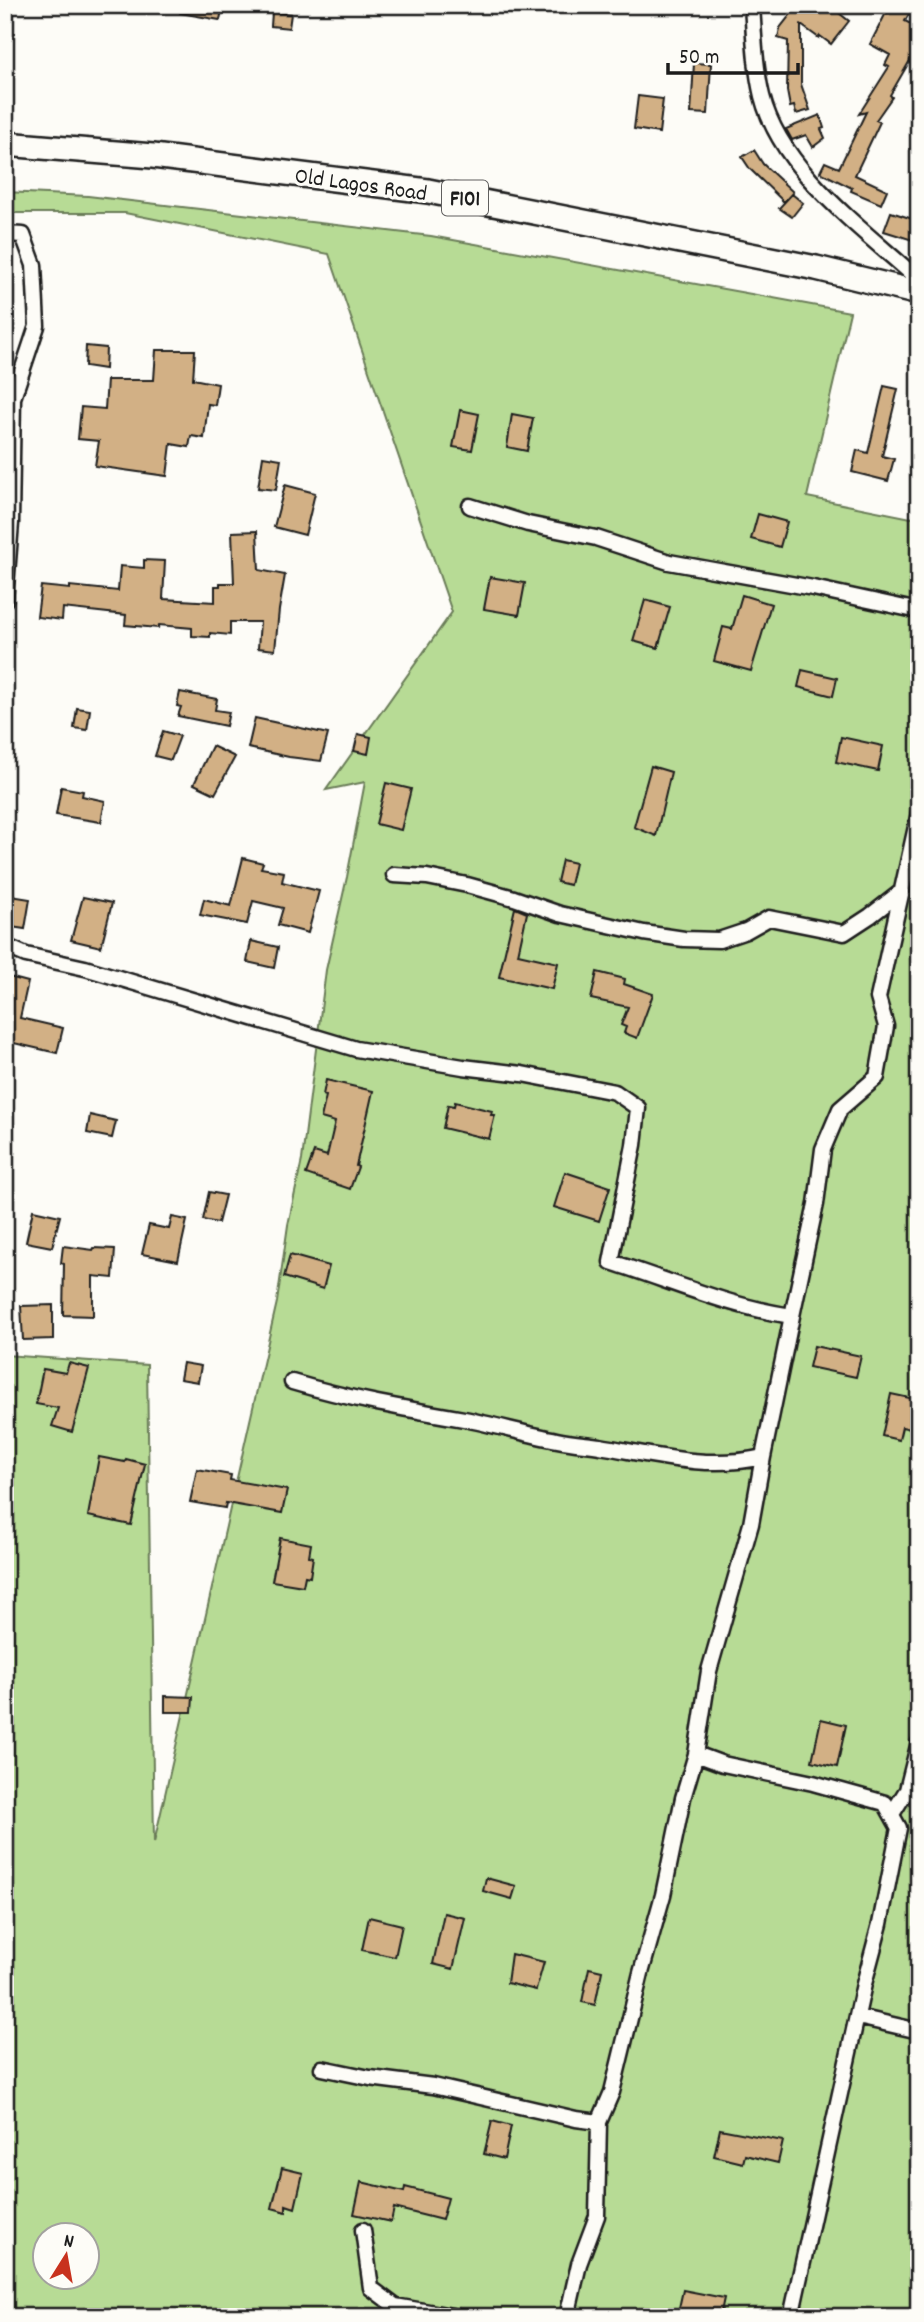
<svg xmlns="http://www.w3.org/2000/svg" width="924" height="2322" font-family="Dekko,sans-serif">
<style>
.green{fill:#b7db95;stroke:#6a7c58;stroke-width:2;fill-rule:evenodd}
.building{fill:#d2b085;stroke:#1c1c1c;stroke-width:2}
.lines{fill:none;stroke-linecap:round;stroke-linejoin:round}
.minor-casing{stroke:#1c1c1c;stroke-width:19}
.primary-casing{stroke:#1c1c1c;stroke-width:28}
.minor{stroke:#fdfcf7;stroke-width:14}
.primary{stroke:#fdfcf7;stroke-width:23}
.labels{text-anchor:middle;stroke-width:6;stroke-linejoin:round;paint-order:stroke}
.shield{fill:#fdfcf7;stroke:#605f5e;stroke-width:2}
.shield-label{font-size:21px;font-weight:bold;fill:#1c1c1c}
.street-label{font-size:23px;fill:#1c1c1c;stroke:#fdfcf7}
</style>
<rect width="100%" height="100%" fill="#fdfcf7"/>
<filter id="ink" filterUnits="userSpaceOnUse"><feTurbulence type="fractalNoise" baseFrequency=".0143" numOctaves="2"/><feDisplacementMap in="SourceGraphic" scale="14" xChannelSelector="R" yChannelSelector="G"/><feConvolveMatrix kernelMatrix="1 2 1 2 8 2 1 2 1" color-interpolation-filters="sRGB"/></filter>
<g filter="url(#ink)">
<path class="green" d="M5,192L88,196L431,236L850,312L807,497L911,518L919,515V2317H5V1355L147,1365L154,1843L277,1302L288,1225L302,1160L326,970L347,877L365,782L326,790L452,612L329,254L125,213H5ZM46,2234H88V2276H46Z"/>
<path class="building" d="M181,5H223L220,20L180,13Z
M798,5H829L849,21L831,44L820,36L819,38L801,25V84L810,110L796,114L794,106L790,107L787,91L788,41L778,38L780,28Z
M890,5H897L910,12L905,21L919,28V45L890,95L892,97L876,120L880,122L855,175L887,190L881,204L851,191L852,188L820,172L825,162L839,168L866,112L859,114L889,67L885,65L890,55L870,44Z
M272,12L291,14L289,28L271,26Z
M694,63L711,64L708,114L691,113Z
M638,96L663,99L659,133L634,129Z
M820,115L824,128L821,129L825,138L813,147L806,135L792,140L786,129Z
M754,150L763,164L793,192L784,202L750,169L742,157Z
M792,194L803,203L792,217L779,208Z
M891,212L919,221V242L884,231Z
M86,346L106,348L105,369L85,366Z
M156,350H195L193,379L218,384L215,405L208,404L204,438L191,436L189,447L171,444L167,476L95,466L99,441L78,439L81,407L105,409L107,380H154Z
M884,386L898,389L882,456L894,459L888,481L852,472L857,450L868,453Z
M460,410L479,414L472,450L453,447Z
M512,414L533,418L527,451L507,447Z
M263,456L281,459L276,490L258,488Z
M285,485L315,493L305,535L274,527Z
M758,514L787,522L780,547L751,539Z
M257,531L259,570L285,575L279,610L275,650L258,648L260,622H230V635L210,633V637L192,636V628L159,625L158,628L125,625L126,615L63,608L62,620L37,617L41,586L70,589V586L118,591L120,566L144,568V560L165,561L163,599L215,602V586H220V583H234L232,532Z
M490,577L525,583L519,615L484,609Z
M742,595L771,604L751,671L714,661L723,627L732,629Z
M645,600L670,607L658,648L633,641Z
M802,670L837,678L833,696L798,687Z
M180,692L217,699L215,710L229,712L226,726L178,716L181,707L177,706Z
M77,708L90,710L87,730L74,728Z
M255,718L328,734L321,761L289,757L248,748Z
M163,731L180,736L171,760L155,756Z
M358,734L371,737L368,754L354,751Z
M841,737L883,746L878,771L836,762Z
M212,746L235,757L215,794L194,784Z
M651,766L671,772L656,836L634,827Z
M386,783L411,789L401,830L376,824Z
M61,787L83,791L82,796L105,801L101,822L56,815Z
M243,858L263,863L261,868L284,872L282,882L319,891L308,933L278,925L283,908L253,901L247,924L200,915L204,899L231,906Z
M562,860L575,863L570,885L557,882Z
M5,895L30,899L25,929L11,927L13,920L5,919Z
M83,897L112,903L101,947L71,940Z
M515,908L527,913L518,954L558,963L552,989L499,977Z
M251,941L278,947L274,968L247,962Z
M597,972L625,979L624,984L653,994L637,1038L624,1033L626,1027L621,1025L628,1007L591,999Z
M9,977L28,982L20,1018L63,1028L57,1053L5,1041V981L7,982Z
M326,1080L373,1091L356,1166L358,1167L350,1189L306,1174L314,1152L327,1156L335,1122L321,1118L326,1096L323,1095Z
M455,1102L492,1111L491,1115H495L489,1139L443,1128L448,1105L454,1106Z
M90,1115L116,1121L112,1138L87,1133Z
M565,1172L610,1187L599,1221L554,1207Z
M209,1192L225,1195L218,1223L203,1220Z
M33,1210L60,1216L52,1247L26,1242Z
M172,1217L187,1220L178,1261L142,1254L149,1225L169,1229Z
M63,1246L93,1250L94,1248L115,1249L113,1278L93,1276V1316L63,1315L64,1264L61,1263Z
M290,1255L329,1266L323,1289L284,1277Z
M53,1305V1339L23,1340L21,1306Z
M814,1346L861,1356L856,1377L809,1367Z
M69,1363L89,1368L72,1432L52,1426L58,1408L36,1404L43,1369L66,1373Z
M183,1363L201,1366L198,1382L180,1379Z
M891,1394L919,1400V1431L902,1427L899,1440L882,1436Z
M99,1457L125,1462L126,1459L145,1464L131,1525L88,1516Z
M197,1469L231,1475L230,1480L287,1490L282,1513L226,1503L225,1508L190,1502Z
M280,1538L311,1544L309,1556L313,1557L310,1577L305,1576L303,1586L272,1581Z
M165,1696L193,1697L192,1712H165Z
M821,1719L846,1725L837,1767L812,1761Z
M486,1878L516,1886L512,1899L483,1891Z
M444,1913L465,1918L453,1969L433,1964Z
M369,1917L402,1925L395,1957L362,1950Z
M511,1954L544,1962L536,1990L507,1983Z
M589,1968L602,1971L595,2005L582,2002Z
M492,2121L511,2126L504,2159L484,2154Z
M720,2129L783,2141L778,2163L745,2155L743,2163L714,2156Z
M282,2168L303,2173L295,2208L286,2205V2212L272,2208Z
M361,2182L404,2192L405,2187L448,2198L442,2220L394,2208L391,2222L354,2214Z
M683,2290L724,2298L720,2317H677Z"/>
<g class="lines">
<defs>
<path id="minor" d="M752,5C754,35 755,67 762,96C780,169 860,227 913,275V292
M5,234L23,235L34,265L37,326L13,398L11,523L5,600
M470,506L528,524L596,538L669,562L813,588L919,611
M394,875L427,877L467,885L514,898L560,914L644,933L684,939L719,940L746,931L769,918L844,933L870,916L902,891
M5,946L26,955L85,968L356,1049L463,1067L522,1074L615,1092L638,1108L634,1145L611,1262C671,1281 730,1307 792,1316L816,1204L823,1149L840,1109L877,1077L886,1026L878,998L919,813
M292,1382C349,1399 406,1409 464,1419C495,1425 526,1434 557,1440C571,1443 586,1444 600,1446C654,1455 708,1470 763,1457L792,1316
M763,1457L751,1524L709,1671L696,1754L723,1764L813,1783L885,1803L899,1828L880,1924L864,1984L791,2317
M892,1814L907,1790L919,1742
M858,2017L919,2031
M322,2068L370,2078L433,2086L576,2119L599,2122L612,2092L641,1973L663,1895L683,1798L696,1754
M363,2230L371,2288L395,2306L458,2317
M567,2317L579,2264L597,2216L599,2122"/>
<path id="primary" d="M5,144L153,156L428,191L816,268L919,293"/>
</defs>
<use href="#minor" class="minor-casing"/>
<use href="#primary" class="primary-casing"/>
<use href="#minor" class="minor"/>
<use href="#primary" class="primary"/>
</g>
</g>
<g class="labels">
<rect class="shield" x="442" y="180.5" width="46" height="35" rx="5"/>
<g class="shield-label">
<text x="465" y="205">F101</text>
</g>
<g class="street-label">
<text transform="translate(361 183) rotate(8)" y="8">Old Lagos Road</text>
</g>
</g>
<rect width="924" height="2322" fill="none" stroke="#fdfcf7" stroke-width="28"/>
<rect x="14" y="14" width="896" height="2294" fill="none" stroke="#1c1c1c" stroke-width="2.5" filter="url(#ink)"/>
<g transform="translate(66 2256) rotate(11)"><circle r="33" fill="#fdfcf7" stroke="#a3a29f" stroke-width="2"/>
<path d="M0-5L12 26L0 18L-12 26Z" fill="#c8321e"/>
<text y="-10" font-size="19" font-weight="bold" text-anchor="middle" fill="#1c1c1c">N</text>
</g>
<path d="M668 63v10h130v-10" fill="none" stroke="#1c1c1c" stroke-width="3.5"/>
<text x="679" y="63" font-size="21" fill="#1c1c1c" stroke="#fdfcf7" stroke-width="5" paint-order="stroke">50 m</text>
</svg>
